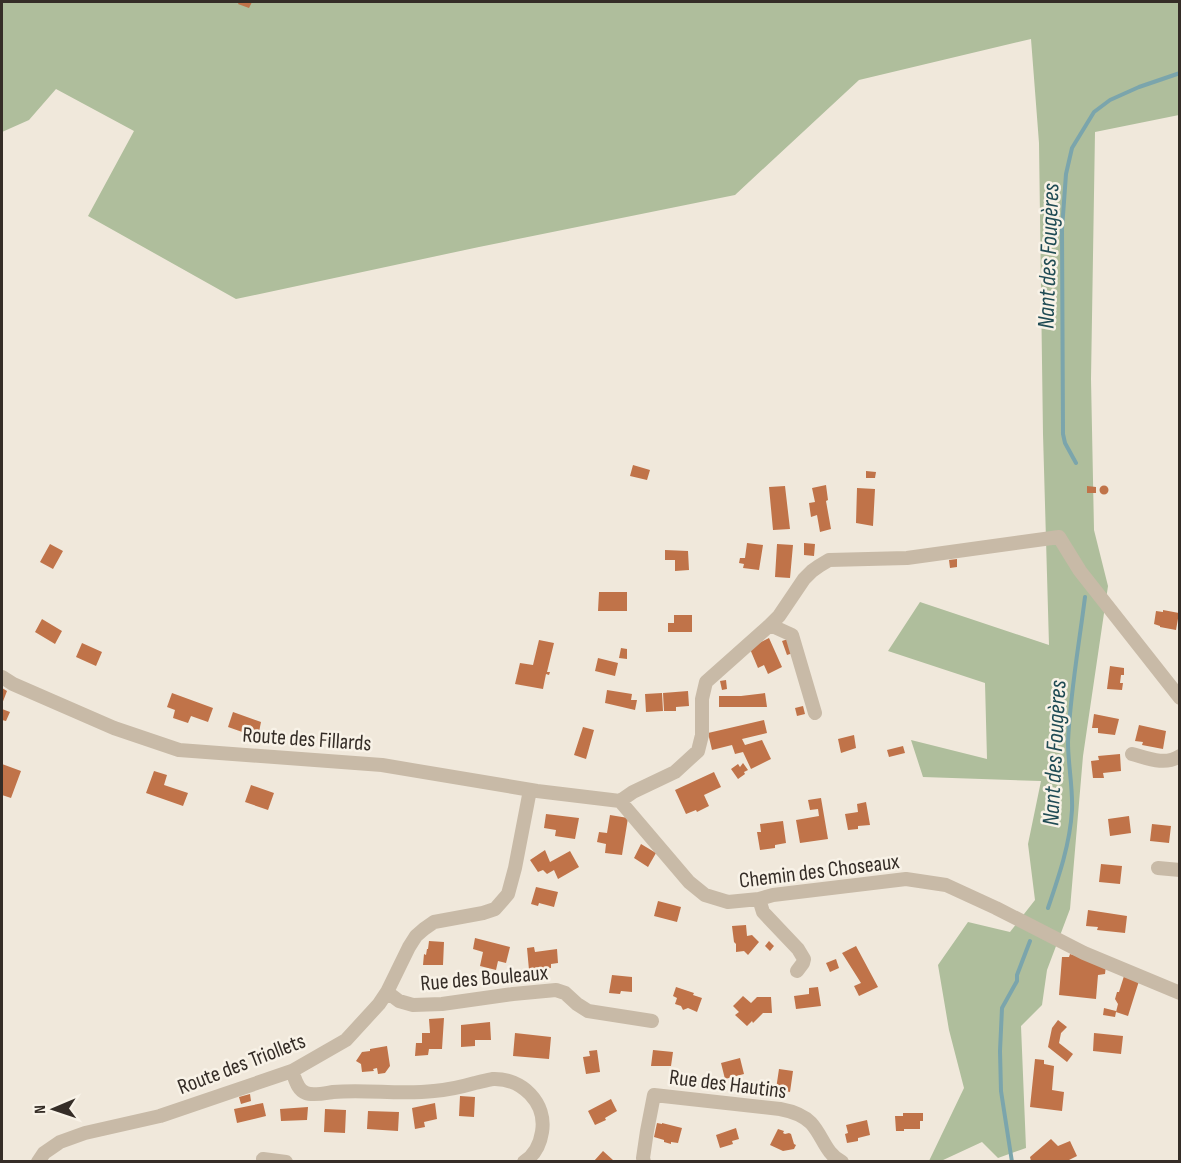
<svg xmlns="http://www.w3.org/2000/svg" width="1181" height="1163" font-family="'Sofia Sans Condensed',sans-serif">
<style>
.green{fill:#afbe9c}
.lines{fill:none;stroke-linecap:round;stroke-linejoin:round}
.stream{stroke:#7ba5ac;stroke-width:4}
.building{fill:#c07349}
.minor{stroke:#c8baa7;stroke-width:14}
.labels{text-anchor:middle;stroke-width:5;stroke-linejoin:round;paint-order:stroke}
.street-label{font-size:22px;fill:#352d27;stroke:#f8f2e7}
.water-label{font-size:24px;font-style:italic;fill:#1f4b54;stroke:#f8f2e7}
</style>
<rect width="100%" height="100%" fill="#f0e8db"/>
<path class="green" d="M2,2H1179V115L1095,132L1091,379L1094,530L1108,586L1083,756L1070,909L1047,970L1042,1005L1021,1026L1026,1148L998,1158L982,1142L941,1161H929L964,1088L949,1030L938,965L968,922L1010,932L1035,900L1028,844L1041,781L923,777L911,740L987,759L985,683L888,651L920,602L1049,645L1043,434L1039,143L1031,39L859,80L735,195L479,247L236,299L88,216L134,131L56,89L29,120L2,132Z"/>
<g class="lines">
<path class="stream" d="M1076,463L1065,443L1063,434L1062,229L1066,174L1072,148L1094,112L1110,100L1139,87L1180,73
M1048,908C1059,876 1070,844 1072,810C1073,787 1068,765 1068,742C1070,694 1079,645 1085,597
M1012,1162L1001,1091L1000,1051L1002,1008L1017,981V975L1030,941"/>
</g>
<path class="building" d="M239,2H252L249,8L238,4Z
M633,465L650,470L647,480L630,476Z
M866,471L876,472L875,478H866Z
M826,485L828,500L826,501L831,529L820,532L817,515L811,517L809,503L815,502L812,488Z
M1099.5 490a4.5 4.5 0 1 1 9 0a4.5 4.5 0 1 1-9 0Z
M785,486L790,529L773,530L769,487Z
M1087,486L1096,487V493H1087Z
M857,488L875,489L873,526L856,523Z
M747,543L763,545L759,570L743,568L744,564L739,563L740,558H745Z
M804,543L815,544L814,556L804,555Z
M50,544L63,551L53,569L40,562Z
M777,544L793,545L790,578L775,577Z
M665,550L688,551L689,570L675,571V560H665Z
M957,559V567L950,568L949,560Z
M599,592H627V611H598Z
M1163,610L1179,613L1176,630L1160,627V626L1154,624L1156,611L1163,612Z
M674,615H692V632H668V623H674Z
M42,619L62,631L55,644L35,632Z
M769,638L782,667L768,674L764,665L758,668L750,649L755,645Z
M791,638L796,652L787,655L782,641Z
M539,640L554,643L547,672H550L549,675L546,674L543,689L515,684L520,663L533,665Z
M82,643L102,652L96,666L76,657Z
M621,648L627,649V659L619,658Z
M598,658L618,663L615,676L595,671Z
M1110,666L1124,668V675H1121L1120,683H1123L1122,690L1107,689Z
M726,680L727,689L722,690L720,681Z
M2,688L7,691L2,704Z
M607,690L632,694L631,700H637L635,710L605,703Z
M688,691L689,706L676,707V711H664L663,693Z
M172,693L213,708L208,722L191,716L188,723L173,718L175,710L167,707Z
M662,693L663,711L646,712L645,694Z
M765,693L767,707H719V696H741Z
M803,706L805,714L797,716L795,708Z
M2,709L10,712L6,721L2,720Z
M233,712L261,722L259,732L250,730L248,734L228,727Z
M1094,714L1119,719L1115,735L1098,733V728H1092Z
M764,720L767,733L742,739L745,745L762,740L771,759L751,769L743,752L735,754L732,745L712,750L708,733Z
M1139,725L1166,731L1163,749L1142,745L1143,742L1135,741Z
M583,727L594,730L586,759L574,755Z
M854,735L856,748L841,753L838,739Z
M903,746L905,753L889,757L887,750Z
M1120,754L1121,771L1103,773L1104,778H1093L1091,761L1099,760L1098,756Z
M743,763L748,770L744,772L745,774L738,779L731,769L738,764L740,767Z
M2,764L21,771L11,798L2,795Z
M154,771L167,775L164,785L188,793L183,806L146,793Z
M714,772L721,787L704,795L709,806L697,812L696,810L686,814L675,790Z
M251,785L274,793L268,810L245,802Z
M821,798L828,839L800,843L796,820L819,816L818,809L810,810L808,800Z
M866,802L870,825L858,826V829L848,830L845,814L858,812L857,804Z
M546,814L579,818L575,839L555,836L556,830L544,828Z
M610,815L628,818L622,855L605,853L606,844L597,842L599,832L607,833Z
M1129,816L1131,833L1110,836L1108,819Z
M783,821L786,843L775,845V848L760,850L757,832H761L760,824Z
M1152,824L1171,826L1169,843L1150,841Z
M641,844L656,853L648,867L634,858Z
M545,850L550,862L570,851L579,867L558,879L554,870L547,874L543,870L538,872L530,860Z
M1101,864L1122,866L1120,884L1099,882Z
M536,887L558,892L554,907L539,903L538,906L531,904Z
M658,901L681,907L677,922L654,916Z
M1088,910L1127,916L1125,933L1097,930L1098,927L1086,926Z
M746,925L747,936L752,935L759,942L748,955L744,951L736,952V944L734,942L732,926Z
M475,938L510,947L506,963L498,961L496,970L480,966L483,952L473,949Z
M429,941L444,942L443,965H423L424,954L426,955L427,949H428Z
M769,941L774,946L770,951L765,946Z
M856,946L878,987L859,996L854,986L861,983L842,953Z
M534,947L535,952L557,949L558,963L551,964V968L529,970L527,948Z
M1070,954L1106,965L1105,974L1098,975L1096,999L1059,995L1062,957H1069Z
M836,959L839,968L830,972L826,963Z
M612,975L632,977V992L621,991L620,994L609,993Z
M1124,976L1139,981L1128,1016L1116,1012L1115,1017L1103,1015L1104,1008L1116,1011V1012L1118,1004L1115,999L1117,992H1119Z
M676,987L694,993L693,995L702,998L697,1012L688,1008L683,1010L681,1006L675,1004L677,998L673,996Z
M818,987L821,1006L796,1009L794,996L809,994V988Z
M743,996L751,1003L757,997H771L772,1013H763L753,1023L752,1021L747,1026L735,1015L739,1012L733,1006Z
M444,1018L442,1049H429L428,1055L415,1056L416,1043H422V1033H430L429,1019Z
M1058,1020L1067,1027L1061,1033L1059,1043L1073,1054L1067,1062L1048,1047L1052,1028Z
M490,1022L491,1040H475V1046L461,1047V1025Z
M515,1033L551,1037L549,1059L513,1056Z
M1094,1033L1123,1036L1121,1054L1093,1051Z
M387,1046L390,1066L385,1073L378,1074L377,1068L373,1069L374,1071L362,1072L361,1064L356,1061L362,1052L370,1051V1049Z
M597,1050L600,1072L586,1074L583,1057L590,1056L589,1051Z
M653,1050L673,1052L671,1066H651Z
M740,1058L744,1074L725,1079L721,1063Z
M1035,1059L1044,1060V1064L1054,1066L1052,1090L1064,1092L1062,1111L1030,1107Z
M779,1069L793,1071L790,1092L776,1089Z
M250,1094L251,1101L241,1104L239,1097Z
M460,1096L475,1097L474,1117L459,1116Z
M611,1099L617,1111L605,1118L606,1120L595,1125L588,1111Z
M263,1103L266,1116L237,1123L234,1109Z
M435,1103L437,1119L424,1122L425,1127L415,1129L412,1108Z
M308,1107L307,1120L281,1121L280,1109Z
M325,1109L346,1110L345,1133L324,1132Z
M368,1111L399,1112L398,1131L367,1129Z
M903,1113H923V1121H920V1129H904V1131H896L895,1116H903Z
M867,1120L870,1135L858,1138V1141L847,1143L845,1134L848,1133L846,1125Z
M657,1123L662,1124V1123L682,1128L678,1143L671,1142V1144L664,1142V1140L654,1137Z
M736,1128L739,1139L732,1141L733,1144L720,1148L716,1135Z
M778,1129L784,1131L783,1133L785,1134L789,1133L791,1134L794,1144L796,1145L794,1149L783,1151L770,1145Z
M1051,1139L1058,1146L1070,1141L1077,1156L1067,1161H1031L1030,1157Z
M603,1151L613,1160L612,1161H594Z"/>
<g class="lines">
<path class="minor" d="M770,625L792,635L815,713
M2,677L13,684L114,728L179,750L382,765L537,791L620,801
M1132,754C1147,758 1165,766 1180,756
M620,801L633,792L675,772L698,751L702,735V699L706,682L770,625L779,616L804,579L812,571L819,566L829,560L907,558L1059,537L1080,571L1180,698
M620,801L689,882L705,895L728,902L759,899L773,895L906,879L946,885L996,908L1084,953L1180,993
M1158,868L1180,870
M759,899L763,912L798,949L804,959L803,963L797,971
M387,992L399,1001L413,1005L442,1004L513,994L556,990L565,993L577,1004L588,1011L652,1021
M292,1071C295,1078 297,1090 306,1093C313,1096 326,1093 333,1092C367,1089 400,1095 434,1091C448,1090 461,1087 475,1083C480,1082 487,1080 493,1079C522,1078 547,1103 542,1132C540,1145 535,1155 524,1162
M263,1159L286,1162
M38,1162L44,1153L60,1142L85,1133L160,1116L292,1071L346,1040L379,1004L387,992L409,947L416,936L424,929L434,922L483,913L495,909L508,894L515,868L530,790
M644,1162L643,1158L647,1131L654,1095L780,1109C791,1111 803,1115 811,1123C823,1136 825,1153 842,1162"/>
</g>
<g class="labels">
<g class="street-label">
<text transform="translate(307 738) rotate(4)" y="8">Route des Fillards</text>
<text transform="translate(819 870) rotate(-7)" y="8">Chemin des Choseaux</text>
<text transform="translate(484 977) rotate(-5)" y="8">Rue des Bouleaux</text>
<text transform="translate(241 1063) rotate(-21)" y="8">Route des Triollets</text>
<text transform="translate(728 1083) rotate(7)" y="8">Rue des Hautins</text>
</g>
<g class="water-label">
<text transform="translate(1048 256) rotate(-88)" y="8">Nant des Fougères</text>
<text transform="translate(1054 753) rotate(-87)" y="8">Nant des Fougères</text>
</g>
</g>
<rect width="1181" height="1163" fill="none" stroke="#352d27" stroke-width="6"/>
<g transform="translate(54 1109) rotate(268)" stroke="#f8f2e7" stroke-width="4.5" paint-order="stroke">
<path d="M0-4.5L10 22L0 15L-10 22Z" fill="#352d27"/>
<text y="-9" font-size="16" font-weight="bold" text-anchor="middle" fill="#352d27">N</text>
</g>
</svg>
